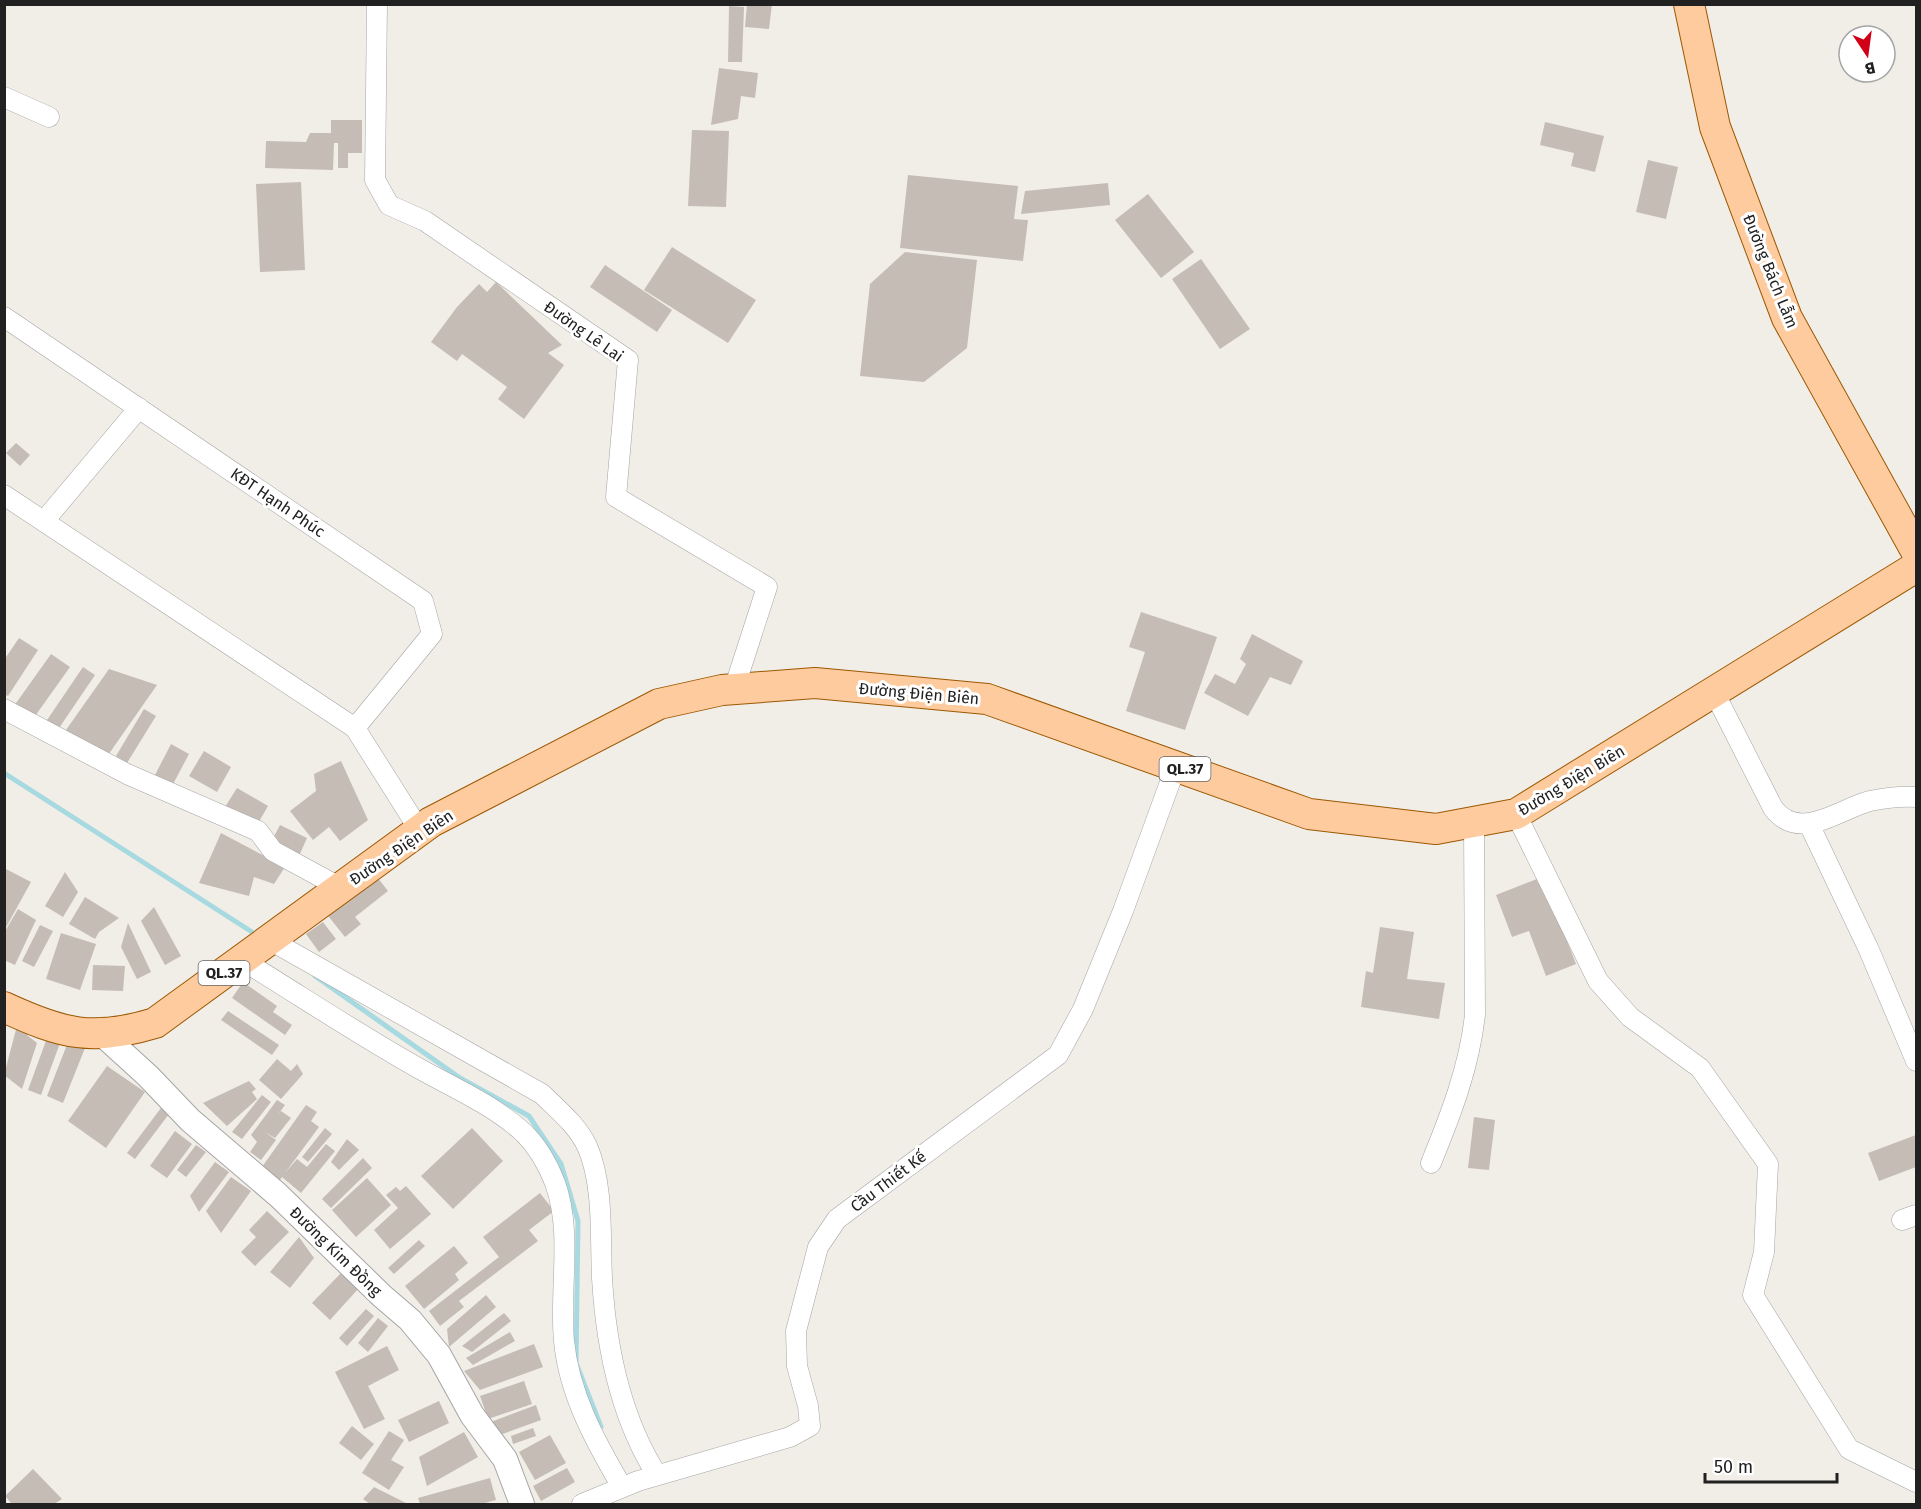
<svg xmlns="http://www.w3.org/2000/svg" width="1921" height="1509" font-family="'Fira Sans',sans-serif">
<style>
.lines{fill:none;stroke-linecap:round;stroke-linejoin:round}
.stream{stroke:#a6d9e0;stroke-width:5}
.building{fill:#c6bcb6}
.minor-casing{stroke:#a5a5a5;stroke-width:21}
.tertiary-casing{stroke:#a5a5a5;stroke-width:26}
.primary-casing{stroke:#9d5800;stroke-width:32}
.minor{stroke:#fff;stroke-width:20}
.tertiary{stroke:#fff;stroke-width:24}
.primary{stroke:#fecb9f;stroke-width:30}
.labels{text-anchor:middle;stroke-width:6;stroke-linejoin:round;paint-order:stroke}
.shield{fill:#fff;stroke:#646464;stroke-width:1.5}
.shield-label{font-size:15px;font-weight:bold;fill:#212121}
.street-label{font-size:16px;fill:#212121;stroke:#fff}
</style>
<rect width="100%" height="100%" fill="#f1ede7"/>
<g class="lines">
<path class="stream" d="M4,773L252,932
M315,976L460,1078L529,1116L561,1164L578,1221L576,1363L601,1427"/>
</g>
<path class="building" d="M747,4H772L769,29L745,27Z
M729,6L744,7L742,62H728Z
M719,68L758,73L755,98L741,96L738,119L711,125Z
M331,120H362V153H348V168H338V143H334L333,170L265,168L266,141L306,142L310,133H331Z
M1545,122L1604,136L1595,172L1571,166L1574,153L1540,145Z
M692,130L729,131L726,207L688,206Z
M1648,160L1678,167L1666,219L1636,212Z
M908,175L1018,186L1014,219L1028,220L1023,261L900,248Z
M301,182L305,270L260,272L256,184Z
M1108,183L1110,205L1021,214L1025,191Z
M1148,194L1194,252L1161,278L1115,220Z
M672,247L756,300L728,343L644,290Z
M905,252L977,260L967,348L924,382L860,376L870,284Z
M1201,259L1250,329L1220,349L1172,279Z
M605,265L672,310L657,332L590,287Z
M496,282L562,345L548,353L564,365L524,419L498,399L507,387L462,354L457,361L431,342L457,307L479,284L487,292Z
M16,443L30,455L20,466L6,453Z
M1141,612L1217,637L1185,730L1126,711L1145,652L1129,647Z
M1252,634L1303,661L1291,685L1270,677L1248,716L1204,693L1215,674L1235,684L1246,664L1240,659Z
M19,638L38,650L8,696L4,694V660Z
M51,654L70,667L33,719L14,706Z
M83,667L95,675L55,734L43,726Z
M109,669L157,685L106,758L66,730Z
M144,709L156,716L127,763L116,756Z
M171,744L189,754L172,786L154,777Z
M204,751L231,767L217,792L189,776Z
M341,761L368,820L340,841L329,827L313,840L290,811L316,791L314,774Z
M237,788L268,806L257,825L225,807Z
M280,825L307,838L299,856L271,842Z
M221,833L285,867L274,884L254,877L249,896L199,883Z
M4,868L31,882L4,931Z
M65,872L78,892L63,917L45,906Z
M374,873L388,891L355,917L361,924L345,937L325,912Z
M1542,877L1576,964L1546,976L1529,931L1512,937L1496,895Z
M85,897L119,918L99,932L95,939L69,924Z
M154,907L181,956L165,965L141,921Z
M18,909L36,920L15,965L4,960V933Z
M323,922L336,939L319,952L306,934Z
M128,923L151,972L137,979L121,947Z
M40,925L53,931L34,967L22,961Z
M1380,927L1414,932L1407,979L1445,983L1439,1019L1361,1007L1366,971L1373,973Z
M61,933L96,944L80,990L46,979Z
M93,965L125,966L123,991L92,990Z
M243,982L277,1006L273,1012L292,1025L285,1035L232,998Z
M228,1011L279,1045L272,1055L221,1020Z
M18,1022L30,1026L27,1035L37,1043L22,1089L4,1075Z
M47,1038L60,1043L41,1095L28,1090Z
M68,1042L85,1048L63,1103L47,1096Z
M277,1059L291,1071L297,1064L303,1074L281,1099L259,1080Z
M107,1066L145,1092L106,1148L68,1121Z
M249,1081L256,1089L252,1092L257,1099L227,1126L203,1103Z
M262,1095L271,1102L242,1139L232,1132Z
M277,1100L285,1105L277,1116L281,1111L291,1118L275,1138L265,1132L276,1140L261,1160L250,1152L257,1142L251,1135Z
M306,1105L317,1112L311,1121L319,1127L285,1173L297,1159L307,1167L326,1144L335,1151L301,1193L282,1177L280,1180L262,1167Z
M161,1108L169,1114L135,1159L127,1153Z
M1474,1117L1495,1120L1489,1170L1468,1168Z
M325,1128L332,1134L308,1162L302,1157Z
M472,1128L503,1161L453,1209L421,1176Z
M175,1131L192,1144L167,1178L150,1166Z
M1916,1135V1167L1879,1181L1868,1153Z
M347,1139L359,1150L339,1170L331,1162Z
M196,1145L206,1152L186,1177L177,1170Z
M363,1158L372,1168L331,1208L322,1199Z
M215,1162L229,1172L199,1212L190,1196Z
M231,1177L251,1191L221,1233L206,1211Z
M367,1178L391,1205L356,1237L332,1210Z
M406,1186L431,1214L390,1249L374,1230L398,1208L386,1195L396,1187L400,1191Z
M540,1193L554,1211L529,1230L538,1241L459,1301L464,1307L440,1326L429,1311L499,1257L483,1237Z
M267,1211L289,1232L255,1266L241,1252L256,1237L249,1230Z
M299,1237L314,1258L290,1288L270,1272Z
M419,1240L425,1246L394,1274L388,1268Z
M454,1246L468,1263L455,1274L459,1280L424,1309L405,1286Z
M342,1272L359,1288L330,1320L312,1303Z
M486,1295L496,1307L449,1347L447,1329Z
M366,1309L374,1316L347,1346L339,1338Z
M504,1313L511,1321L472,1352L462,1346Z
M378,1318L388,1326L368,1352L358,1343Z
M510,1332L515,1341L473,1365L466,1358Z
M534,1344L543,1367L480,1390L464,1371Z
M387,1346L399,1370L368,1386L385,1419L364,1429L335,1372Z
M524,1381L532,1404L488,1419L480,1396Z
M439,1401L449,1423L409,1442L398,1420Z
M536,1405L541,1420L500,1435L488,1423Z
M352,1426L374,1444L361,1460L339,1443Z
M533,1428L536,1436L513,1444L511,1436Z
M389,1431L404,1440L391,1460L404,1467L389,1490L362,1473Z
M464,1432L478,1457L427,1486L419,1457Z
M550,1435L566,1463L535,1480L519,1452Z
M567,1468L575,1482L541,1501L533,1486Z
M33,1469L62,1499L54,1504H12L5,1496Z
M490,1478L496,1500L481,1504H420L418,1498Z
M374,1487L408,1504H370L363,1499Z"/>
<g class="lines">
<defs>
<path id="minor" d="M377,4L375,180L389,205L425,221L628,360L616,497L767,587L734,689
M4,97L49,117
M4,317L423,601L432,634L355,728
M4,495L355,728L420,831
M44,521L139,408
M1714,692L1773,808C1799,843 1839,809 1870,801C1885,798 1901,796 1916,797
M4,709L127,774L258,831L273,851L341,888
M1516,814L1598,981L1630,1017L1700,1068L1768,1164L1764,1252L1753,1295L1849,1449L1916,1482
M1809,824L1869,950L1916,1061
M270,940L542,1094C558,1110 577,1125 587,1146C604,1184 600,1237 602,1278C606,1346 620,1417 657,1475
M242,960C301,996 359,1035 420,1069C456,1089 493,1105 524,1133C538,1147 548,1165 555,1183C573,1233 559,1289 564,1341C569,1394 595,1441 622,1487
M1431,1163C1451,1114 1469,1068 1475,1015L1474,822
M1902,1220L1916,1215
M582,1504L638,1481L790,1437L810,1426L808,1406L797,1366L796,1331L818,1247L837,1219L1058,1055L1083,1009L1123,911L1176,766"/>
<path id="tertiary" d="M103,1035L148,1076L190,1120L278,1195L382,1296L410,1320L439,1355L472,1415L505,1459L522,1504"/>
<path id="primary" d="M1689,4L1715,127L1787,318L1916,551
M4,1007C62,1034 93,1042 155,1023L431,822L659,704L722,690L815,683L987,699L1309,814L1436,829L1516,814L1916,567"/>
</defs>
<use href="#minor" class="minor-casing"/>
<use href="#tertiary" class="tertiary-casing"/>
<use href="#primary" class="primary-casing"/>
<use href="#minor" class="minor"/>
<use href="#tertiary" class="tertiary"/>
<use href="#primary" class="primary"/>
</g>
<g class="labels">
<g class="shield">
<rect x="1159.5" y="757" width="51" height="24" rx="4.5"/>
<rect x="198.5" y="961" width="51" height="24" rx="4.5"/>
</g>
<g class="shield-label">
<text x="1185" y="774">QL.37</text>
<text x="224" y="978">QL.37</text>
</g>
<g class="street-label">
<text transform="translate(1771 271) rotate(68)" y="6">Đường Bách Lẫm</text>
<text transform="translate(584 331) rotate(35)" y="6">Đường Lê Lai</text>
<text transform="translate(278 502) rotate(34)" y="6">KĐT Hạnh Phúc</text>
<text transform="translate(919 693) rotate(5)" y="6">Đường Điện Biên</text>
<text transform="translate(1571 780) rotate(-31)" y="6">Đường Điện Biên</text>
<text transform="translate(401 847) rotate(-34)" y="6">Đường Điện Biên</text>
<text transform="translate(888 1181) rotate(-37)" y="6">Cầu Thiết Kế</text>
<text transform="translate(336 1251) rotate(44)" y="6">Đường Kim Đồng</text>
</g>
</g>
<rect width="1921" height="1509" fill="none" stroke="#212121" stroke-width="12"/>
<g transform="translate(1867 54) rotate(167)"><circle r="28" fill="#ffffff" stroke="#a6a6a6" stroke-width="1.5"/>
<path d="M0-4.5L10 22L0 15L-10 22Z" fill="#d10017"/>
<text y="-9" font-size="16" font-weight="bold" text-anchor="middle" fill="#212121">B</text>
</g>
<path d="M1705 1473v9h132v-9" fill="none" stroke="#212121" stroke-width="3"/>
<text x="1714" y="1473" font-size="18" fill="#212121" stroke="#ffffff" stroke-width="4.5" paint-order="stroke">50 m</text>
</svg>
